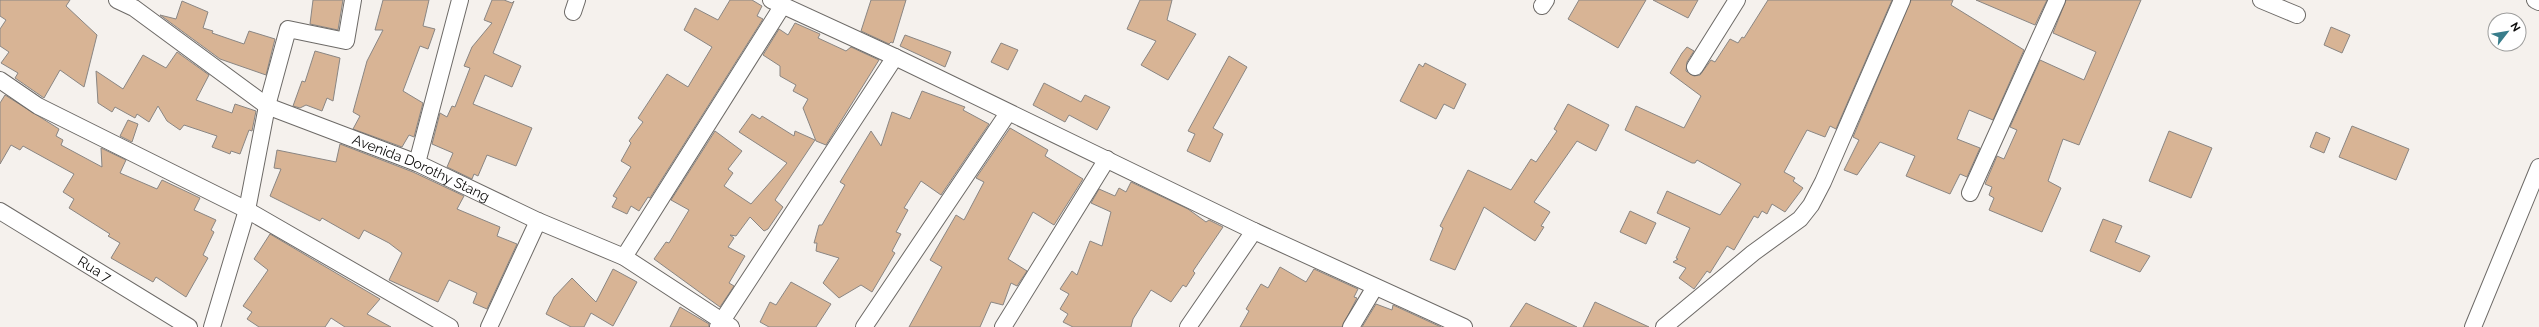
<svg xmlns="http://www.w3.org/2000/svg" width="2539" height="327" font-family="Raleway,sans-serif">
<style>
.building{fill:#d8b495;stroke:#8a8683}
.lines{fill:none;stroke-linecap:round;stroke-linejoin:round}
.street-casing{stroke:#6d6a67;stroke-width:18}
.street{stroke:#fff;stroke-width:16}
.labels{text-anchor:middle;stroke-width:3;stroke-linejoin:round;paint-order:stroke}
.street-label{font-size:14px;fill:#0d0c0b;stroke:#fff}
</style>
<rect width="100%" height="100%" fill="#f5f1ed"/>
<path class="building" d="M0,0H70L66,6L97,35L84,87L60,70L44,98L15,78L18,73L1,63L9,52L0,46V29L6,20L0,16Z
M313,0H343L338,30L310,24Z
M383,0H429L423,26L435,29L428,49L420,46L403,91L423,103L414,137L409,135L402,147L353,129L360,116L353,112L367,61L383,30H375Z
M492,0H504L512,3L514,1L493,53L521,66L512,87L485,75L473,104L532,128L516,166L487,155L478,176L474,174L472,179L447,167L453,153L432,144L440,113L447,117L452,106L455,107L470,68L464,66L472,47L492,23L484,20Z
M730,0H752L762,6L757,16L763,19L650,198L648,197L639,211L631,206L627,214L612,207L617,198L613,196L631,167L621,161L631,143L629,141L643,122L638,118L667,74L688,87L712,47L684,30L695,8L718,20Z
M871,0H906L893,43L891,42L889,44L861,31Z
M1140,0H1172L1167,20L1196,34L1168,80L1141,65L1156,41L1127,29Z
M1579,0H1646L1618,48L1568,19Z
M1653,0H1698L1688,18Z
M1768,0H1892L1836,129L1830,126L1825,137L1807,130L1784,172L1795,178L1793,181L1803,188L1785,212L1772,204L1767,214L1762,211L1758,218L1754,216L1734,250L1727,246L1710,273L1707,271L1694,289L1679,278L1686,268L1673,262L1678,259L1676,258L1690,228L1657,213L1667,191L1720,215L1741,184L1697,160L1695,163H1692L1625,130L1636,106L1684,128L1701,96L1670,73L1682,53L1687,47L1694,51L1687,62L1686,71L1694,76L1700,75L1711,60L1715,62L1730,39L1738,43L1742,37L1744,38Z
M1911,0H1953L1951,5L2024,50L1993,120L1969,110L1957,139L1980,148L1967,177L1960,174L1950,194L1906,176L1915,156L1880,142L1857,175L1844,170L1859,140L1853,137Z
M1976,0H2047L2035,25Z
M2066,0H2141L2079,145L2063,139L2048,181L2061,188L2042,232L1989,210L1994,198L1989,195L1992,187L1985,184L1997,156L2004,159L2017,130L2010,127L2040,60L2084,80L2096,52L2053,33Z
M182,1L208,12L203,28L213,31L212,33L244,44L249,31L275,39L266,75L220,59L160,15L176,19Z
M795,23L820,34L818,38L846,51L851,47L879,60L826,145L816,141L803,108L808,99L793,91L796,85L780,76V66L763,55L779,29L788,35Z
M2331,27L2350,35L2342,53L2324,45Z
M905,35L951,52L945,67L900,46Z
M1001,43L1018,50L1008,70L991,62Z
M315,51L340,58L333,101L327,98L322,111L306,105L300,108L293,106L302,81L305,82Z
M177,52L209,75L196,100L232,113L235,104L256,111L252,131L249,130L240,154L231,151L230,154L212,147L217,136L184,125L180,130L167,121L158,106L149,122L137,114L135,118L115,107L112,112L98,103L96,71L123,89L143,55L166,68Z
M1229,56L1247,67L1213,128L1223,134L1210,162L1187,151L1195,134L1188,131Z
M1425,63L1466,84L1454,109L1444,104L1436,119L1400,101L1419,64L1423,67Z
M1044,83L1081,102L1085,95L1110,107L1097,130L1069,115L1065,122L1033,105Z
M922,91L965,107L963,110L989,124L941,195L921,181L904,208L908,210L896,232L901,234L892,251L895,253L872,292L861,285L839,298L823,283L839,258L816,251L817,243H814L819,225H822L845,185L840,182L871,131L881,146L892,112L910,119Z
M5,95L59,129L56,136L63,140L61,145L102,167L101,148L126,160L120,173L157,189L162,180L200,198L194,210L216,220L211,230L214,232L203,255L208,258L186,297L156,277L153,282L111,258L120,243L108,236L110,234L69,208L74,199L63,192L74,174L23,146L20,150L11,145L0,164V103Z
M1568,104L1609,125L1596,151L1577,141L1534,202L1550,212L1541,226L1544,227L1535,241L1484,207L1455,270L1430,260L1443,228L1440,226L1468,170L1511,190L1531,159L1536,162L1557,131L1554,129Z
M752,114L760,119L762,116L794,136L795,131L815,140L775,200L783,207L768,229L764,231L750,217L736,236L730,235L734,238L728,247L745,256L729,283L734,286L720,307L654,259L666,242L669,243L689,210L671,200L715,131L742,151L728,169L733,173L724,186L751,204L787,163L739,132Z
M128,120L138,124L132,142L120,136Z
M2352,126L2409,149L2396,180L2339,157Z
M1010,128L1048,150L1045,156L1083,179L1054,225L1033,212L1008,259L1027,271L1017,286L1011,283L1003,305L991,302L980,327H909L942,267L930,260L956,215L964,220L984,182L976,178Z
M2169,131L2212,148L2191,198L2149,181Z
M2316,132L2330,138L2324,153L2310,147Z
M340,144L413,172L464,196L457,209L500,227L497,236L517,244L487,309L473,303L477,293L449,280L438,302L389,280L402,253L389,243L364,230L359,239L322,218L320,221L270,196L281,169L274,168L277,150L336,162Z
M1131,182L1188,209L1206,222L1209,220L1223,227L1193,271L1195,273L1186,287L1183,285L1171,302L1151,290L1133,319L1131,327H1073L1063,322L1068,314L1060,309L1069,294L1060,289L1072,271L1077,275L1090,241L1102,246L1111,212L1091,203L1099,189L1115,196L1119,188L1126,192Z
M1630,211L1656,223L1646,244L1620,232Z
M2103,219L2122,226L2115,242L2150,256L2140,272L2090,251Z
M270,234L380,299L367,314L391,327H345L331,318L325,327H259L247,319L252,312L243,306L268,270L254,259Z
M1280,267L1306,282L1314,269L1358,289L1354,297L1357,298L1342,327H1240L1249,311L1246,309L1261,284L1268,288Z
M613,269L637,282L613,326L591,313L584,327H571L546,314L554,297L572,278L596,302Z
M791,282L831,304L816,327H769L760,322L770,302L776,305Z
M1595,302L1649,327H1583Z
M1526,303L1577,327H1510Z
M1376,304L1392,310L1393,305L1441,327H1362Z
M680,307L709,324V327H670Z"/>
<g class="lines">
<defs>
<g id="street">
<path id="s1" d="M117,0L134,8L267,106L417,163L538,221L624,257L731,327"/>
<path d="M771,0L895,57L1254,231L1464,327"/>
<path d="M2261,0L2297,15"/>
<path d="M2535,0L2539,2"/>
<path d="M1542,6L1546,0"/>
<path d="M573,12L577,0"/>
<path d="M1695,67L1737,0"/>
<path d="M0,80L38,106L247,210L450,327"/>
<path d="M417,163L460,0"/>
<path d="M1970,193L2057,0"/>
<path id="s2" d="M0,211L189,327"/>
<path d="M624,257L783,5"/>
<path d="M212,327L247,210L267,106L288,29L346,41L353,0"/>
<path d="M489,327L538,221"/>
<path d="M718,327L895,57"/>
<path d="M864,327L1008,113"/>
<path d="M1003,327L1107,159"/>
<path d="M1188,327L1254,231"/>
<path d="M1351,327L1375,287"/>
<path d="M1664,327L1753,253L1800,219L1811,205L1823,182L1902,0"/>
<path d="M2473,327L2539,167"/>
</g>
</defs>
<use href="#street" class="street-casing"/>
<use href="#street" class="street"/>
</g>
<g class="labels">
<g class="street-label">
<text dy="5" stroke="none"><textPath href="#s1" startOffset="350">Avenida Dorothy Stang</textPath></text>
<text dy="5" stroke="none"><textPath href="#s2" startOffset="111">Rua 7</textPath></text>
</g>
</g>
<g transform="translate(2507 32) rotate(59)"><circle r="19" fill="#ffffff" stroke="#9e9e9d"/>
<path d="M0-3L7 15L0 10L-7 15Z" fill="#387d8b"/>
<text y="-6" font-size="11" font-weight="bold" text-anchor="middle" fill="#0d0c0b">N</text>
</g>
</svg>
